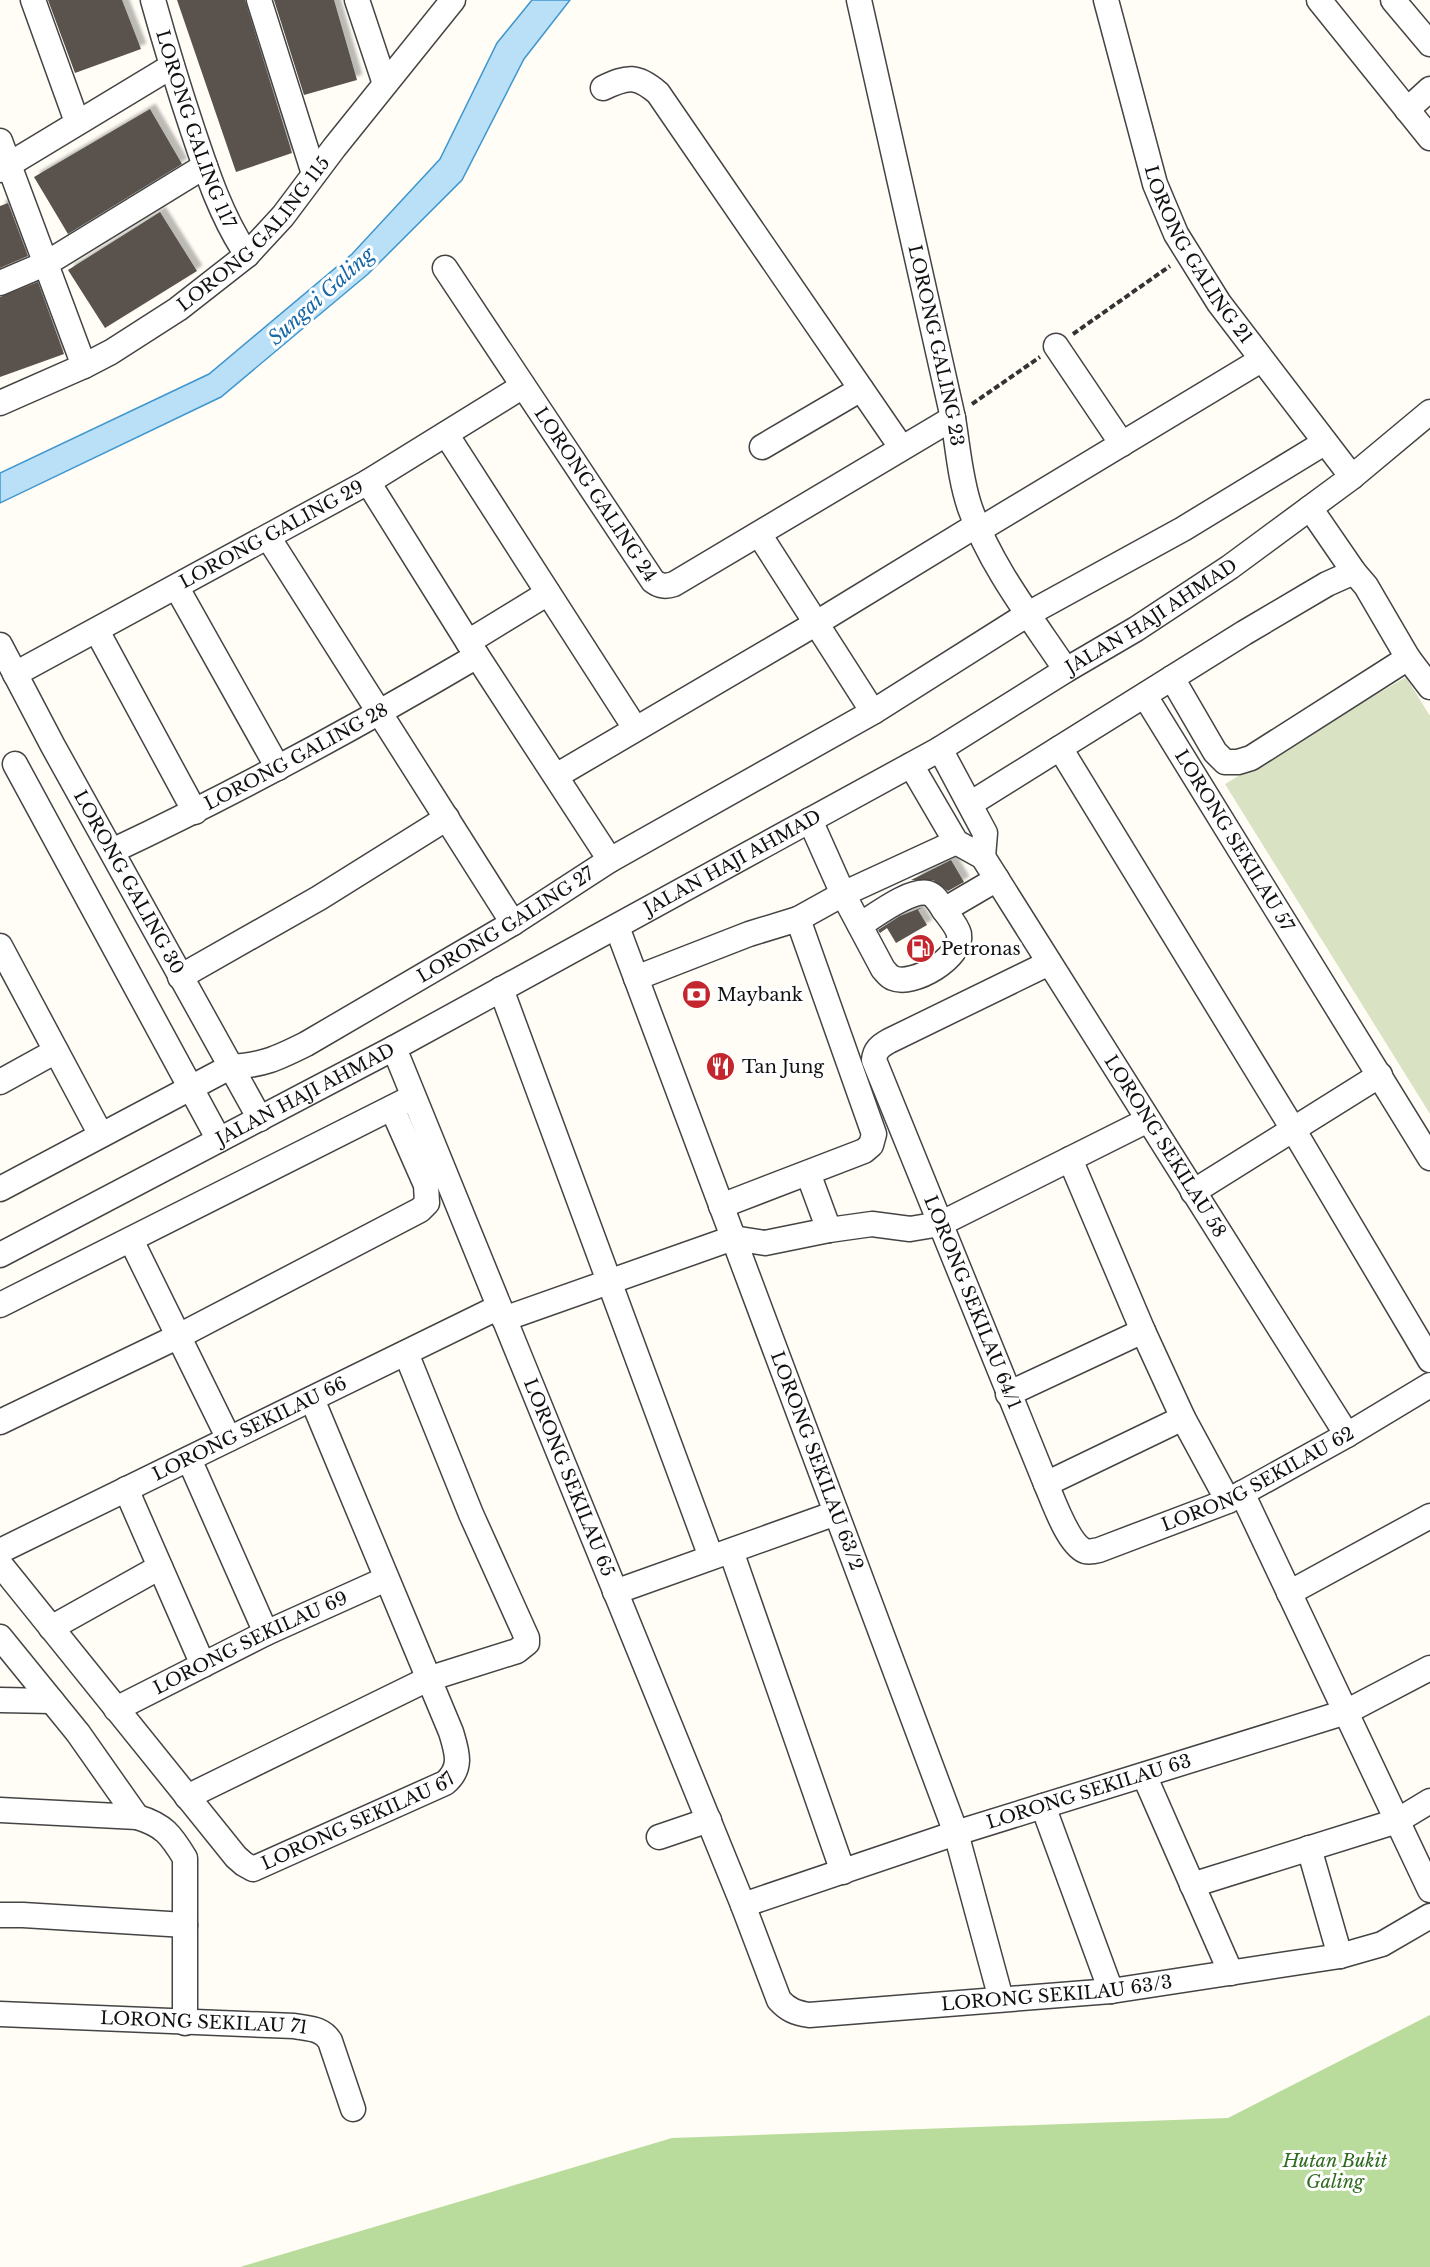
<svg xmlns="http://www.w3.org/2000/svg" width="1430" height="2267" font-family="'Libre Baskerville',serif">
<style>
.forest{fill:#b9dc9c}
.cemetery{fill:#d9e3c4}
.water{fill:#b9e0f7;stroke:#3f96cf;stroke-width:1.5}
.building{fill:#5a524d;filter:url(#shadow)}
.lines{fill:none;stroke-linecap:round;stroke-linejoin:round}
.minor-casing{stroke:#444;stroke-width:27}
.path{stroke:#333;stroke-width:4;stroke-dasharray:6 3;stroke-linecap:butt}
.minor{stroke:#fff;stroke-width:24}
.labels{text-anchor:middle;stroke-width:6;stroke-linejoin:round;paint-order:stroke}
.street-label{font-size:18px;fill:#111;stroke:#fff}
.poi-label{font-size:18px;fill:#111;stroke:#fff;text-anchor:start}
.park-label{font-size:18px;font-style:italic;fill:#2f6b1f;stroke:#fff}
.water-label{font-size:20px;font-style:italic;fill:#1768a6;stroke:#fff}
</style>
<defs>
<filter id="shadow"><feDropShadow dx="5.5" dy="-5.5" stdDeviation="1.5" flood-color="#0004"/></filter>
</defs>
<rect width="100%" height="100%" fill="#fffdf5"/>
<path class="forest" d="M1430,2015V2267H240L672,2138L1228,2118Z"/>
<path class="cemetery" d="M1406,677L1430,716V1114L1225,784Z"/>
<path class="water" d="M532,0H570L524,59L462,180L368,274L221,397L0,503V473L209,374L352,254L440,159L497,43Z"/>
<path class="building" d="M48,0H122L141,49L75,73Z
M177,0H245L292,153L236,172Z
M274,0H334L357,80L304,95Z
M150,109L182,164L68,234L34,177Z
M8,203L28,256L0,268V206Z
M160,212L197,271L105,328L68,270Z
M38,282L64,354L0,377V297Z
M951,860L964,882L948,891L933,880H911Z
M923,907L918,910L927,925L896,943L887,928L880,933L878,930L900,916Z"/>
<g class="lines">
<defs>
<g id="minor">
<path d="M33,0L77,122"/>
<path id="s1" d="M153,0C165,43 178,86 192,128C207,173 221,216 247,255"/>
<path d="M259,0L314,174"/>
<path d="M357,0L385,84"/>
<path id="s2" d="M859,0L953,418C958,448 960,479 970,508C991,567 1032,619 1066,670"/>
<path id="s3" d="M1106,0L1155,184L1176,234L1219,303L1352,477"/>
<path d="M1319,0L1430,138"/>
<path d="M1393,0L1430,44"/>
<path d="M603,88C628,76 637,75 658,93L901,447"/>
<path d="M1407,110L1430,89"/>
<path d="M0,141L84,366"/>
<path d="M0,170L172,66"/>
<path id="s4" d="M445,268L653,581C660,586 665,587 674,584L953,418"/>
<path d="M0,283L47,263L205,166"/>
<path d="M1056,346L1122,444"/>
<path id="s5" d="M0,403L84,366L111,352L178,309L247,255L283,216L334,148L453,0"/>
<path d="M446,434L635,728"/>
<path d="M762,447L861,389"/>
<path d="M368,482L468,642L610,860"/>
<path d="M979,530L1261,360"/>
<path d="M759,534L873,712"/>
<path d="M268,537L513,923"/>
<path d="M177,588L278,768"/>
<path d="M97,631L195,812"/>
<path d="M468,642L548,593"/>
<path id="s6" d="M0,645L53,746L260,1119"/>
<path d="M1408,658L1430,687"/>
<path id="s7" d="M15,674L368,482L523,386"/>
<path d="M1172,678L1215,752L1225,762H1238L1251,758L1408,658L1366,586L1354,572L1310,508"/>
<path id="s8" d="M1145,696L1430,1158"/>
<path d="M1060,748L1293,1129L1430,1360"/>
<path d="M940,749L985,833L983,857"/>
<path d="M15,764L219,1140"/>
<path id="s9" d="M911,765L956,842L983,857L1347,1435"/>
<path d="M556,776L815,624L977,525"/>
<path d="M970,804L1244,633L1327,584L1354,572"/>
<path d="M810,820L843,894L956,842"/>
<path id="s10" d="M112,851C237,792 358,726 477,656"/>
<path d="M798,919L843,894L883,969C885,971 889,977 893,978C913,987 963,957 959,934C957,926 949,917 944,910L997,879"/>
<path d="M860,925C875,916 909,889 928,893C935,895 940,904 944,910"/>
<path id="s11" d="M617,927L956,1833L1001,1999"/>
<path d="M0,946L101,1135"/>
<path id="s12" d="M1049,963L889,1041C880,1046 875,1050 874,1060L1046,1484C1053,1500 1068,1544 1085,1551C1089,1552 1095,1551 1099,1550L1228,1501L1347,1435L1430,1385"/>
<path d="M180,977L319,898L447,818"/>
<path d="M636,978L749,934L798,919L874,1134L871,1145L864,1151L721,1206"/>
<path d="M501,989L711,1557"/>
<path id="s13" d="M394,1048L743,1905L779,2000C788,2010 796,2013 809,2015L1111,1991L1340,1956L1382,1944L1430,1916"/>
<path d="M0,1082L56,1051"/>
<path d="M1070,1159L1143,1331L1183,1418L1228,1501"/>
<path d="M808,1173L829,1230"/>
<path id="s14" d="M0,1189L230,1067C263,1065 276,1059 306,1044L513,923L610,860L873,712L1028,614L1183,529L1324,443"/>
<path d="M1193,1192L1380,1075"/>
<path d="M131,1240L229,1439"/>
<path id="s15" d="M0,1255L394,1048L940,749L1066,670L1136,629L1230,567L1352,477L1430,412"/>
<path d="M0,1305L405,1101"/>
<path d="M504,1319L733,1238L765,1243L829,1230L872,1224L910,1229L940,1224L1148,1120"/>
<path d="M1008,1394L1143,1331"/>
<path d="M0,1422L179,1336L420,1210L427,1203L426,1185L392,1108"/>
<path d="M189,1459L266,1633"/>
<path d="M1046,1484L1183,1418"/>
<path d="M126,1489L203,1665"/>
<path d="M1242,1493L1430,1890"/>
<path id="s16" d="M0,1551L499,1307"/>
<path d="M731,1551L843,1872"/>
<path id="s17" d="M0,1564L236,1857L244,1864L253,1869L445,1783C463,1768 457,1752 451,1732L312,1399"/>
<path d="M615,1592L836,1513"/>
<path d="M1289,1593L1430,1516"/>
<path d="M51,1628L160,1567"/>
<path d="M0,1637L78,1733L137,1817"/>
<path d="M0,1700L52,1701"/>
<path id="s18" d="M116,1709L266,1633L386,1579"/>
<path d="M1144,1775L1231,1973"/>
<path d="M187,1797L428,1679L517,1651L527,1643V1638L471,1514L406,1353"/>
<path d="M1043,1806L1111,1991"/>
<path d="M0,1810L137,1817C164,1825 171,1835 185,1858V2023"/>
<path d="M659,1837L709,1820"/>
<path d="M1309,1848L1340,1956"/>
<path d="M1192,1885L1397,1821L1430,1801"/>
<path id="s19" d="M743,1905L956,1833L1346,1712L1430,1668"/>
<path d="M0,1915H23L185,1925"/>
<path id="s20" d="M0,2014L294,2026C309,2029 322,2028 330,2041L353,2109"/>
</g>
</defs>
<use href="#minor" class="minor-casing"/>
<path class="path" d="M1073,334L1170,266
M972,404L1040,357"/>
<use href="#minor" class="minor"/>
</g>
<defs>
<symbol id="fuel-disc" viewBox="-11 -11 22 22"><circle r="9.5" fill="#c4262e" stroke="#fff"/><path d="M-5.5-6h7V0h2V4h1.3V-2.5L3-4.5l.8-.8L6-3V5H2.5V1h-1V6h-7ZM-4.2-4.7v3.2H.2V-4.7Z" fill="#fff"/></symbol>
<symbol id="bank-disc" viewBox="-11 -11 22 22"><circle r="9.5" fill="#c4262e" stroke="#fff"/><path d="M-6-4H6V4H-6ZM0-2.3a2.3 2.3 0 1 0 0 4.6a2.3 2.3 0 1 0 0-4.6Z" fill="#fff"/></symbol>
<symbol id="restaurant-disc" viewBox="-11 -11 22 22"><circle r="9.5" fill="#c4262e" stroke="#fff"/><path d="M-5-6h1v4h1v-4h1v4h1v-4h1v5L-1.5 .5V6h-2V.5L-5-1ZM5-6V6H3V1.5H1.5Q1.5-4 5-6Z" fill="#fff"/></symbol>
</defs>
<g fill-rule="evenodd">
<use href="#fuel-disc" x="904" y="932" width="33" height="33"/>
<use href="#bank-disc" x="680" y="978" width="33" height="33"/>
<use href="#restaurant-disc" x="704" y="1050" width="33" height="33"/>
</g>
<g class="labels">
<g class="street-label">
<text dy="6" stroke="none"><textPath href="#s1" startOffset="136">LORONG GALING 117</textPath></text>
<text dy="6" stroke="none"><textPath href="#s5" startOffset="309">LORONG GALING 115</textPath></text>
<text dy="6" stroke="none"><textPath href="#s3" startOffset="273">LORONG GALING 21</textPath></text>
<text dy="6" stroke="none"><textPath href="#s2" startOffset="354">LORONG GALING 23</textPath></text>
<text dy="6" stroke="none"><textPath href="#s4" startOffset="272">LORONG GALING 24</textPath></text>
<text dy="6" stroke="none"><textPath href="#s7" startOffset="292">LORONG GALING 29</textPath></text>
<text dy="6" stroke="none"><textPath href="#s15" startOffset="1317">JALAN HAJI AHMAD</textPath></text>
<text dy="6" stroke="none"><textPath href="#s10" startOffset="207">LORONG GALING 28</textPath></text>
<text dy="6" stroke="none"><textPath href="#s8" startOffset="170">LORONG SEKILAU 57</textPath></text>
<text dy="6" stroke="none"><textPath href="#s15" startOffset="831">JALAN HAJI AHMAD</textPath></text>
<text dy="6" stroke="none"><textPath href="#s6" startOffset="270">LORONG GALING 30</textPath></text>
<text dy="6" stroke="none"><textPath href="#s14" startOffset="573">LORONG GALING 27</textPath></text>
<text dy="6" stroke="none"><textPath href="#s15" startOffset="345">JALAN HAJI AHMAD</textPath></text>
<text dy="6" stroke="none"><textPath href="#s9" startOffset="462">LORONG SEKILAU 58</textPath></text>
<text dy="6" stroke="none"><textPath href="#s12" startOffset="465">LORONG SEKILAU 64/1</textPath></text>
<text dy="6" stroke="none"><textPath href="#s16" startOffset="278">LORONG SEKILAU 66</textPath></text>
<text dy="6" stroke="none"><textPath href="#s11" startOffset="570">LORONG SEKILAU 63/2</textPath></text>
<text dy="6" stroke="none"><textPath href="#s13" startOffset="464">LORONG SEKILAU 65</textPath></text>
<text dy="6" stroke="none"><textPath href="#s12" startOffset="928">LORONG SEKILAU 62</textPath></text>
<text dy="6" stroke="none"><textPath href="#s18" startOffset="150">LORONG SEKILAU 69</textPath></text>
<text dy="6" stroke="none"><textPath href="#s19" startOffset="364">LORONG SEKILAU 63</textPath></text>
<text dy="6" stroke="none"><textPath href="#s17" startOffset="513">LORONG SEKILAU 67</textPath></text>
<text dy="6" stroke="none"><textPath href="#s13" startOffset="1310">LORONG SEKILAU 63/3</textPath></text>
<text dy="6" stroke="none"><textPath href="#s20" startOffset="204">LORONG SEKILAU 71</textPath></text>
</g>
<g class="poi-label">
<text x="941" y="955">Petronas</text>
<text x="717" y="1001">Maybank</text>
<text x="742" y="1073">Tan Jung</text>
</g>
<g class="park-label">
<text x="1335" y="2167">Hutan Bukit<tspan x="1335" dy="21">Galing</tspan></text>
</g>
<g class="water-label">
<text transform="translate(321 296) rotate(-42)" y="7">Sungai Galing</text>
</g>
</g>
</svg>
